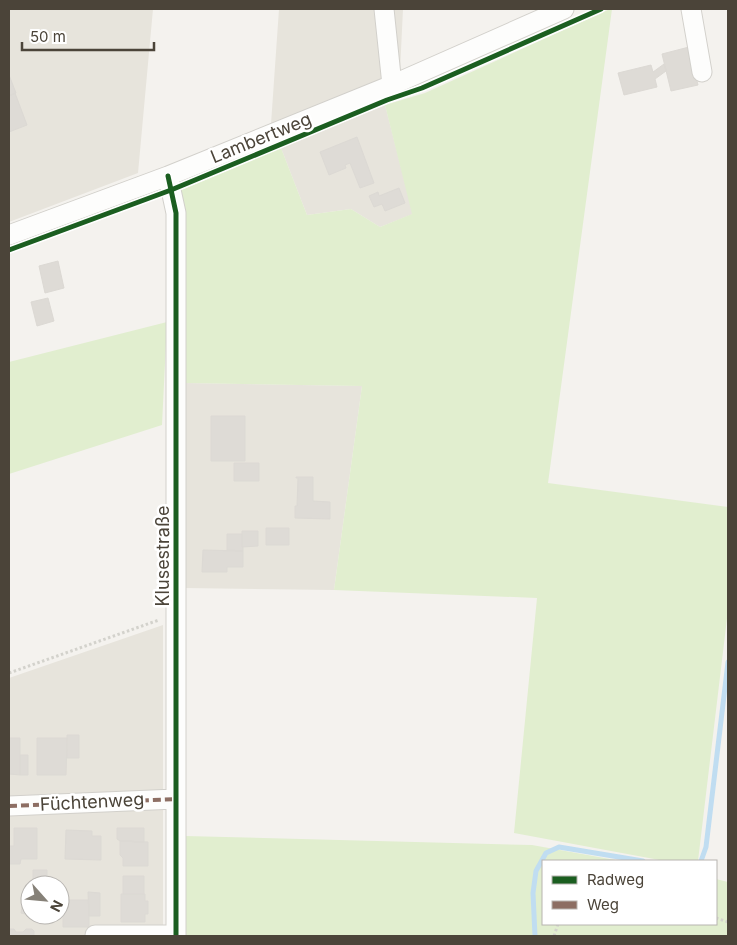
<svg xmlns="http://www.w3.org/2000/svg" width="737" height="945" font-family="Inter,sans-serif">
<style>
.residential{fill:#e7e4dc;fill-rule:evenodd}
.green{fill:#e1eecf}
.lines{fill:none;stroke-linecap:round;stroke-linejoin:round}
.stream{stroke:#c0ddf1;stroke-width:5}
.building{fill:#dedbd6;stroke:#dcd9d4}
.minor-casing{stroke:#d2d0cb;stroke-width:21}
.path{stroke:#d3d2cc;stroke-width:3;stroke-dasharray:2.5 2.5;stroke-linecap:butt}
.minor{stroke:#fdfdfc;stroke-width:19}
.quiet{stroke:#8d6e63;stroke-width:4;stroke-dasharray:8 4;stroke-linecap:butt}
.cycleway-casing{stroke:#fff;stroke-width:8}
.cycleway{stroke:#1b5e20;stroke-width:5}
.labels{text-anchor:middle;stroke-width:5;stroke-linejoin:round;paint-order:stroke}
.street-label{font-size:18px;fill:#4b4439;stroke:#fff}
</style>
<rect width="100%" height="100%" fill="#f4f2ee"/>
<path class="residential" d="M9,9H153L138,173L9,222Z
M279,9H403L400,71L271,124Z
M385,105L413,214L380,227L351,209L307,215L281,148Z
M186,383L362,386L334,590L185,588Z
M163,625V936H9V678ZM30,885H60V915H30Z"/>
<path class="green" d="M610,9H612L548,483L728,507V610L698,861H665L514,833L537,598L334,590L362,386L186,383L181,190L281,148L307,215L351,209L380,227L412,214L385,105L425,93Z
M167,322L162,425L9,474V362Z
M185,836L532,845L621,861H543V924H716V879L728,882V936H185Z"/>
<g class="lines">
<path class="stream" d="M701,861L706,847L728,662
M535,936L533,893L536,871L546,853L559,847L643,861"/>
</g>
<path class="building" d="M689,47L698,85L671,91L662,54Z
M664,64L666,71L655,79L657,87L624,95L618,73L651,65L653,72Z
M9,75L16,93L9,96Z
M15,93L27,125L9,132V96Z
M357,137L374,183L360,188L350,163L345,165L346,168L329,175L320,152Z
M399,188L405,203L385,211L382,204L374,207L369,196L378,192L379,196Z
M58,261L64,288L45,293L39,266Z
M48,298L54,321L37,326L31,302Z
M211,416H245V461H211Z
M234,463H259V481H234Z
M296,477H313V501L330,502V519L295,518V506H297L298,478H296Z
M266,528H289V545H266Z
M242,531H258V546L242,547Z
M227,534H242V547H243V551L227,550Z
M203,550L243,551V567H227V572H202Z
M67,735H79V758H67Z
M9,738H20V775L9,774Z
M37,738H67L66,775H37Z
M20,755H28V775H20Z
M14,828H37V859H21L20,864H9V846H14Z
M117,828H144V842L120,841L117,839Z
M66,830L92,831V836H101V860L65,859Z
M120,841L148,842V866H123V858L120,855Z
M33,870H47V885H33Z
M123,876H144V894H123Z
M88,892L100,893V916H89Z
M121,894H145V901H148V914H145V922H121Z
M63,900H89V927H63Z
M23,901L30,902V915L21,913Z
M9,929H14L16,932H23L26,929H32L34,931V936H9Z"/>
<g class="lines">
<defs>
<path id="minor" d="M384,9L392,85
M691,9L702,72
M168,176L176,213V936
M9,235L168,176L392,85L564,9
M9,806L176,799
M95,935H176"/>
</defs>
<use href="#minor" class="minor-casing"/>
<path class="path" d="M9,673L159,620
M716,918L728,922
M554,936L558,924"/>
<use href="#minor" class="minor"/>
<path class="quiet" d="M9,806L176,799"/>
<defs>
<path id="cycleway" d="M168,176L176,213V936
M9,250L171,190L387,100L422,88L601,9"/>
</defs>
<use href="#cycleway" class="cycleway-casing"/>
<use href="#cycleway" class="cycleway"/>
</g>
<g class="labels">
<g class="street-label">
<text transform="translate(261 138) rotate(-22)" y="6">Lambertweg</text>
<text transform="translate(163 556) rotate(-90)" y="6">Klusestraße</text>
<text transform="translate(92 802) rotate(-3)" y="6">Füchtenweg</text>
</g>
</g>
<rect width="737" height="945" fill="none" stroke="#4b4439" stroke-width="20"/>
<rect x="542" y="860" width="175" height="65" fill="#ffffff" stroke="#b7b4b0"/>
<rect x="552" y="876" width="25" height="8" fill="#1b5e20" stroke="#b7b4b0"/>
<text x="587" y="885" font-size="15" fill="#4b4439">Radweg</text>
<rect x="552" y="901" width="25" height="8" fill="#8d6e63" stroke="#b7b4b0"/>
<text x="587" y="910" font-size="15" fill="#4b4439">Weg</text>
<g transform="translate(45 900) rotate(117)"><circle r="24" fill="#ffffff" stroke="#b7b4b0"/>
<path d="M0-4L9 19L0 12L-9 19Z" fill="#868178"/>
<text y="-8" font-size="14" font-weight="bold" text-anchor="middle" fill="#4b4439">N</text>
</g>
<path d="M22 42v8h132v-8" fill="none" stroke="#4b4439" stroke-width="2.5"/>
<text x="30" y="42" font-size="15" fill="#4b4439" stroke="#ffffff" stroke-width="4" paint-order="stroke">50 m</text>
</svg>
